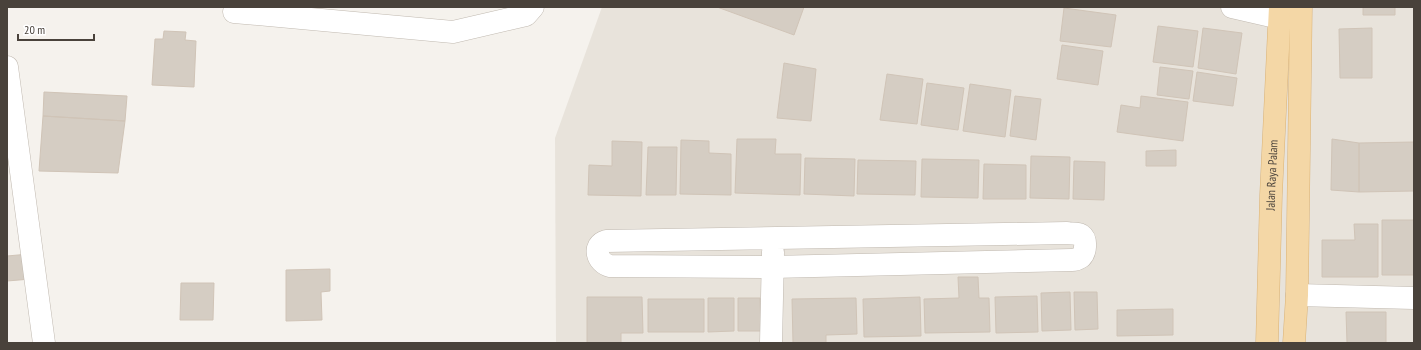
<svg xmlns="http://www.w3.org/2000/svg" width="1421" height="350" font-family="'PT Sans Narrow',sans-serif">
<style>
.residential{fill:#e8e3db}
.building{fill:#d5cdc3;stroke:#d0c4b7}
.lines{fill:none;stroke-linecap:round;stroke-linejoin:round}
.street-casing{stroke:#c0b9b0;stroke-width:23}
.primary-casing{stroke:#d9b277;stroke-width:23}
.street{stroke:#fff;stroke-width:22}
.primary{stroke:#f4d7a6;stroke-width:22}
.labels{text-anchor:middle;stroke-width:3;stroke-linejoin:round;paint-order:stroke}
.street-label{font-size:12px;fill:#49423b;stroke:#fff}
</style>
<rect width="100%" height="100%" fill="#f5f2ed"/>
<path class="residential" d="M602,7H1414V343H556L555,138Z"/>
<path class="building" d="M717,7H804L794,35Z
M1363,7H1395V15H1363Z
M1064,8L1116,15L1111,47L1060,41Z
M1158,26L1198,31L1193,67L1153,62Z
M1203,28L1242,33L1236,74L1198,68Z
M1372,28V78H1340L1339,29Z
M164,31L186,32L185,40L196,41L194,87L152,85L155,39H163Z
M1062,45L1103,51L1098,85L1057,79Z
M784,63L816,69L811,121L777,118Z
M1160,67L1193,71L1189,99L1157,95Z
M1197,72L1237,78L1233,106L1193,101Z
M887,74L923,79L917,124L880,120Z
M927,83L964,88L958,130L921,125Z
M970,84L1011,90L1005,137L963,131Z
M44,92L127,96L125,121L43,116Z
M1015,96L1041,99L1036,140L1010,136Z
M1141,96L1188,102L1183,141L1117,132L1121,105L1140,108Z
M43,116L125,121L118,173L39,171Z
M737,139H776L775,154H801L800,195L735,193Z
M1332,139L1359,143V192L1331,190Z
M681,140L709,141V153L731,154V195L680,194Z
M612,141L642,142L641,196L588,195L589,165L612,166Z
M1414,142V191L1359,192V143Z
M648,147H677L676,195H646Z
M1176,150V166H1146V151Z
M1031,156L1070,157L1069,199L1030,198Z
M805,158L855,159L854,196L804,194Z
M922,159L979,160L978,198L921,197Z
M858,160L916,161L915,195L857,194Z
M1074,161L1105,162L1104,200L1073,199Z
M984,164L1026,165V199H983Z
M1382,220H1414V275H1382Z
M1354,224H1378V277H1322V240H1355Z
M29,254L31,279L7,281V256Z
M330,269V291L321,292L322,320L286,321V270Z
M958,277H978L979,298H989L990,332L925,333L924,299L959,298Z
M181,283H214L213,320H180Z
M1070,292L1071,330L1042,331L1041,293Z
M1074,292H1097L1098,329L1075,330Z
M1037,296L1038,332L996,333L995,297Z
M587,297H642L643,333H621V343H587Z
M920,297L921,336L864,337L863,299Z
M708,298H734V331L708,332Z
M738,298H760L761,331H738Z
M856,298L857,334L826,335V343H793L792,299Z
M648,299H704V332H648Z
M1173,309V335L1117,336V310Z
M1346,312H1386V343H1347Z"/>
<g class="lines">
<defs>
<path id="street" d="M1232,7L1280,18
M234,12L453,32L526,15L533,7
M7,67L44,343
M1067,233C1071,234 1077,233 1081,235C1087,239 1086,252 1081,257C1078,259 1075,260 1072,260L772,267L610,266C597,263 592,245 606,241Z
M1297,295L1414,298
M771,343L773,252"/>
<g id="primary">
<path id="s1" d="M1267,343L1271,195L1280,7"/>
<path d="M1294,343L1297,295L1301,7"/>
</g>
</defs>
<use href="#street" class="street-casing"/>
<use href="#primary" class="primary-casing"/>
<use href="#street" class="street"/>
<use href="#primary" class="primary"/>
</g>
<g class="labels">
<g class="street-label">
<text dy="4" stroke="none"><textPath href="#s1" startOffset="168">Jalan Raya Palam</textPath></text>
</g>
</g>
<rect width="1421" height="350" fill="none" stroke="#49423b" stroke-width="16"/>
<path d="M18 34v6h76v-6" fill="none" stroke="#49423b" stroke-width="2"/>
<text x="24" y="34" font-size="12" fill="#49423b" stroke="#ffffff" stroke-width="3" paint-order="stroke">20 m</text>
</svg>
